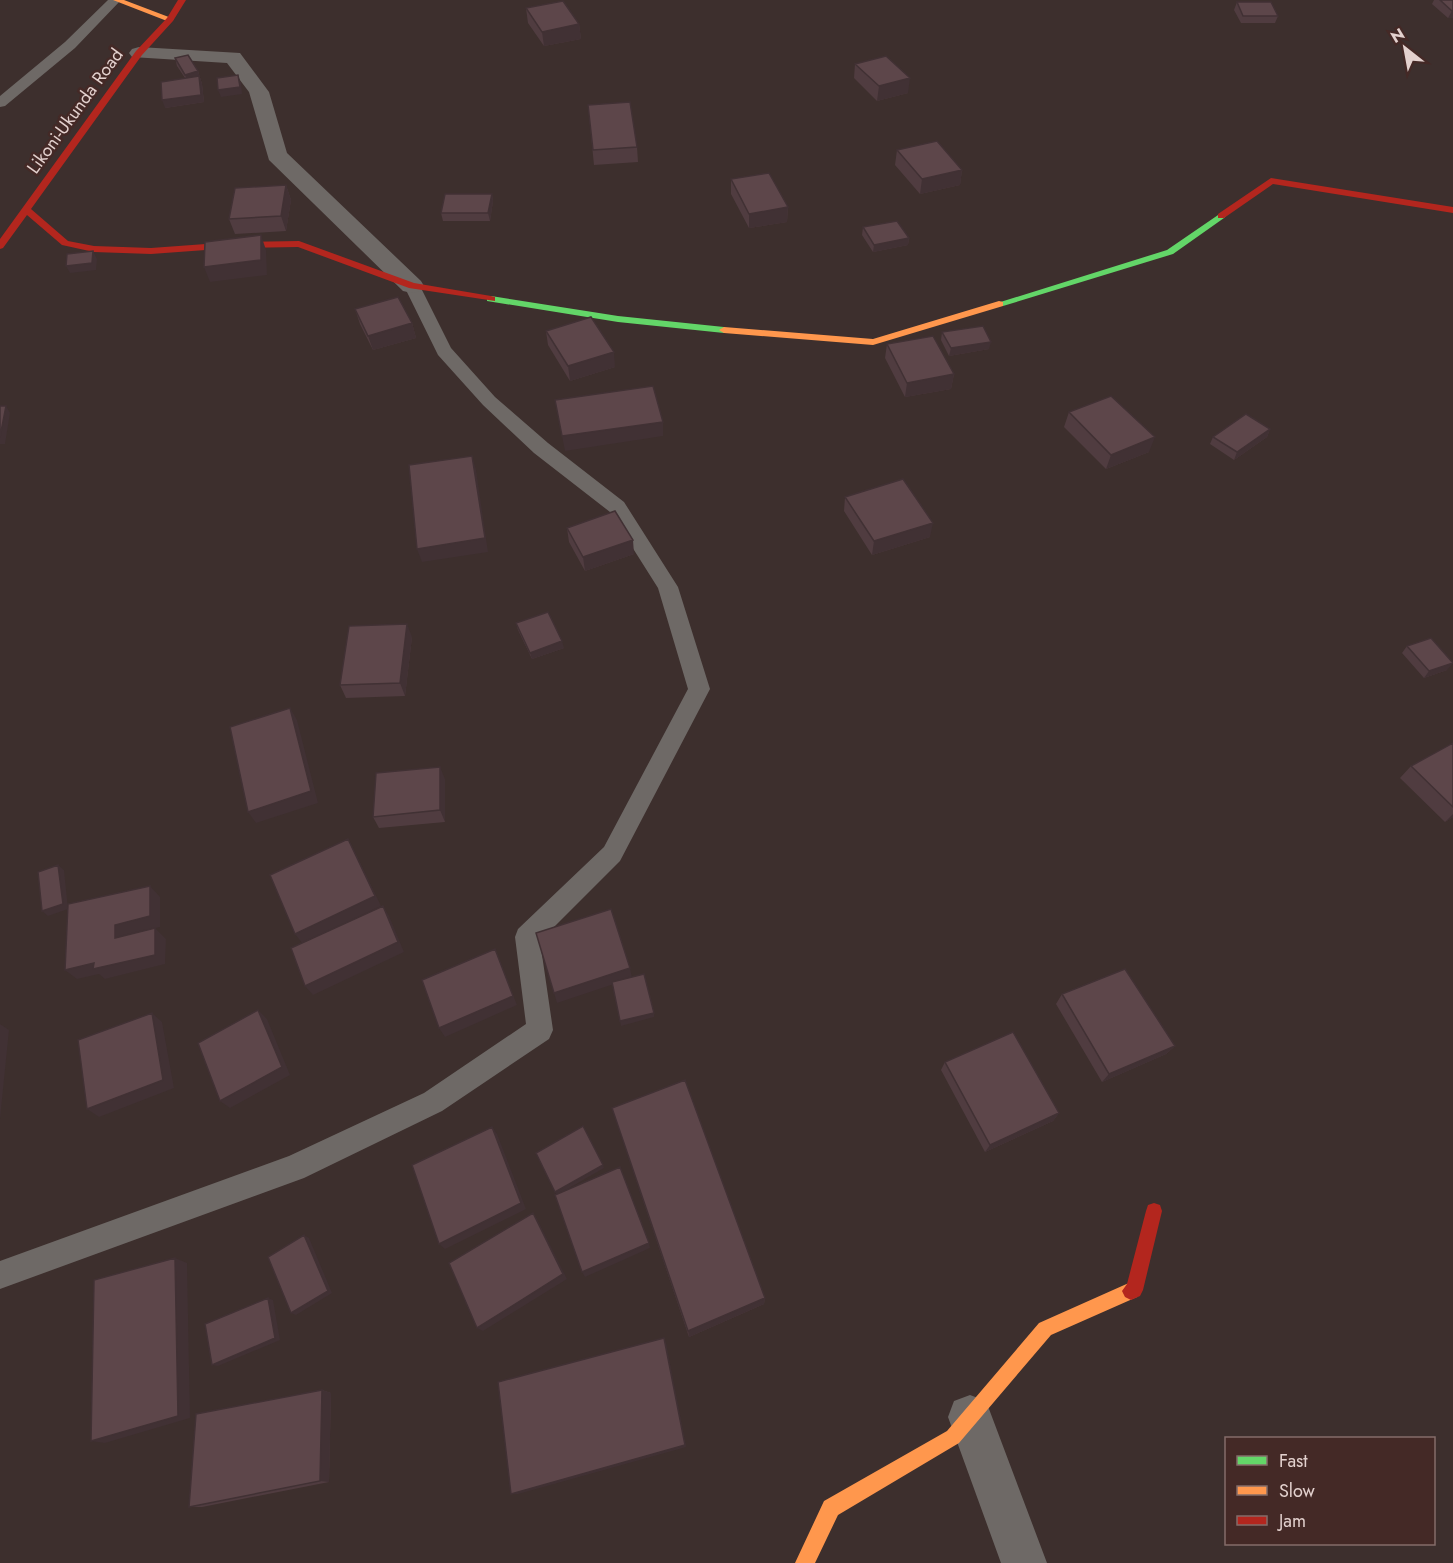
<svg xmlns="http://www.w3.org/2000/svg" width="1453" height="1563" font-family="Jost,sans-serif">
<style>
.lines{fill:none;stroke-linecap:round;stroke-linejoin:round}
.lane{fill:#6e6966;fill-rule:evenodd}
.street{fill:#6e6966;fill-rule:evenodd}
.fast{fill:#63d668;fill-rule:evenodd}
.slow{fill:#ff974d;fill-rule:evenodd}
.jam{fill:#b3261e;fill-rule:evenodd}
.wall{fill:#503c40}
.shaded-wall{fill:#413134}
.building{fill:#5d464a;stroke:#413134;stroke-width:1.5}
.labels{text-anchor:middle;stroke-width:5;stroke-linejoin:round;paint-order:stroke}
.far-street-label{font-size:18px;fill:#e3d1ce;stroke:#442926}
</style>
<rect width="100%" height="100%" fill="#3d2f2d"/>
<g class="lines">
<path class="lane" d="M108,0H121L75,48L5,106L0,107V96L65,42Z
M412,281L420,286L451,348L495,397L548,443L624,502L678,587L710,689L620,861L540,941L553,1030L549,1039L442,1111L304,1178L0,1289V1261L289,1156L424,1093L526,1024L515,937L518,929L604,847L688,689L658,588L610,512L534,453L483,405L438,355L404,286Z"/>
<path class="street" d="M139,47L240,53L269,92L287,153L421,281L424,286L421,291L412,293L403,291L269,160L249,92L227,63L132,57L129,53L132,49Z
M970,1395L986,1401L1047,1563H1001L948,1417L954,1401Z"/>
<path class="fast" d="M1221,213L1226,216L1224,218L1173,254L1003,306H995L994,304L1167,250Z
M491,296L618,316L724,327L729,330L724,333L618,322L487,301V297Z"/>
<path class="slow" d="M113,0H124L174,19L167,21Z
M999,301L1003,302V306L873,345L724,333L719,330L724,327L873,339Z
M1131,1282L1137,1285L1140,1291L1137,1297L1051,1335L959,1443L838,1515L815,1563H795L824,1501L947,1431L1039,1323Z"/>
<path class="jam" d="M178,0H186L173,21L142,55L31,209L68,241L94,246L151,248L233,242L299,241L414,283L491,296L495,297V301L409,288L298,247L233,248L151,254L94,252L62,245L27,215L3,248L0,249V239L136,51L167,18Z
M1271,178L1453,207V213L1273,184L1224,218H1218V214Z
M1154,1203L1160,1205L1162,1211L1143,1290L1140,1296L1131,1300L1125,1297L1122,1291L1127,1284L1146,1211L1148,1205Z"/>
</g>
<path class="wall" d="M1434,0H1453V18H1448L1432,4Z
M1237,2L1278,16L1275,23H1241L1234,10Z
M526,8L579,24L581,39L544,46L528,23Z
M175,58L198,71L202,84L204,102L165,108L185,78L177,66Z
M855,64L908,93L877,101L854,78Z
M588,105L637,147L638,162L594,165Z
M897,150L962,170L960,185L920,194L895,165Z
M731,179L788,207L787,222L749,228L731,194Z
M286,185L291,200L286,231L235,234L229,219Z
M492,194L493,201L490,221H443L441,213Z
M863,227L909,238L908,245L873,252L862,235Z
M355,309L412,323L416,338L373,350L360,324Z
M546,331L615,367L570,381L548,345Z
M942,332L989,349L949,356L941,340Z
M887,344L954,374L951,389L905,397L885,358Z
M1069,412L1149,452L1106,469L1064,427Z
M1270,429L1267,437L1234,460L1210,444L1213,437Z
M845,497L930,537L872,555L844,511Z
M567,528L634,554L585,571L569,542Z
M516,623L564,648L532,659L518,630Z
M412,637L405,696L346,698L340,685Z
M1407,646L1447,670L1424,678L1402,653Z
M1453,743V817L1445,822L1400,778L1411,766Z
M445,779V822L379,828L373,817Z
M1062,994L1175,1046L1166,1054L1102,1082L1056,1004Z
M945,1062L1059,1113L1053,1121L985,1152L941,1070Z
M612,1108L765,1298L764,1304L689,1337Z
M322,1390L331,1393L329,1482L202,1507H189Z"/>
<path class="shaded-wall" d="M1452,11H1453V18H1448Z
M579,24L581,39L544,46L542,32Z
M198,71L202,84L204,102L165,108L162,100L188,82L185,75Z
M238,75L241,83L242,94L221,97L218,90Z
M910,78L908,93L877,101L879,86Z
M962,170L960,185L920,194L922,179Z
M286,185L291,200L286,231L281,216Z
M492,194L493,201L490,221L488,213Z
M788,207L787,222L749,228V214Z
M261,235L266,250L267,275L210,282L204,267Z
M909,238L908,245L873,252L874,245Z
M93,251L97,259L96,270L70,273L66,266Z
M412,323L416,338L373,350L368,336Z
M991,342L989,349L949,356L951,348Z
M614,352L615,367L570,381L568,366Z
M954,374L951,389L905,397L907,383Z
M6,406L10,413L5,444H0V437Z
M663,422V436L565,451L562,436Z
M1270,429L1267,437L1234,460L1237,452Z
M1155,437L1149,452L1106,469L1111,455Z
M472,456L476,470L488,552L422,562L417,549Z
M933,523L930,537L872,555L874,541Z
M633,540L634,554L585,571L583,557Z
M407,624L412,637L405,696L400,683Z
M562,641L564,648L532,659L530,653Z
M1453,663L1447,670L1424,678L1429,671Z
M290,708L297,720L318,803L256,823L248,812Z
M440,767L445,779V822L440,810Z
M1453,814V817L1445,822Z
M348,839L354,850L381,906L303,944L295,934Z
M58,865L64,870L68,909L48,916L42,911Z
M150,886L160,897V927L115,938V925Z
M383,906L389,916L404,952L313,995L305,986Z
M155,928L166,939L165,964L105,979L99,974L77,979L65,970Z
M495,949L517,1005L445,1037L439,1028Z
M630,968L632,978L557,1003L554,993Z
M258,1010L267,1019L290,1075L230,1108L220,1101Z
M152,1013L162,1022L174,1088L99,1117L87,1109Z
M654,1013V1017L621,1026L620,1021Z
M0,1024L9,1030L0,1119Z
M1175,1046L1166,1054L1102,1082L1109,1074Z
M1059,1113L1053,1121L985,1152L990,1145Z
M492,1127L497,1134L526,1209L445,1249L439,1244Z
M603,1165L604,1168L557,1195L555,1192Z
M533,1213L537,1219L567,1279L483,1331L477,1328Z
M304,1235L309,1238L332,1293L296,1315L291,1313Z
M649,1243L650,1248L585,1277L582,1272Z
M175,1258L187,1263L190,1418L105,1443L91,1441Z
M268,1298L273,1300L280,1340L218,1366L212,1365Z
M765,1298L764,1304L689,1337L688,1331Z
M664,1338L666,1343L686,1447L518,1494H511Z
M322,1390L331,1393L329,1482L320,1481Z"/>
<path class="building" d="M1440,0H1453V11H1452Z
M563,1L579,24L542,32L526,8Z
M1237,2H1271L1278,16H1243Z
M188,55L198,71L185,75L175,58Z
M886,56L910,78L879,86L855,64Z
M238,75L240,87L218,90L217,78Z
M199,76L201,95L162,100L161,82Z
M630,102L637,147L593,150L588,105Z
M937,141L962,170L922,179L897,150Z
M769,173L788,207L749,214L731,179Z
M286,185L281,216L229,219L235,188Z
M445,194H492L488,213H441Z
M897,221L909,238L874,245L863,227Z
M261,235V260L204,267L205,242Z
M93,251L92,263L66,266L67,254Z
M398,297L412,323L368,336L355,309Z
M591,317L614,352L568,366L546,331Z
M983,326L991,342L951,348L942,332Z
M933,336L954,374L907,383L887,344Z
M653,386L663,422L562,436L555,400Z
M1111,396L1155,437L1111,455L1069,412Z
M0,406H6L0,437Z
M1246,414L1270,429L1237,452L1213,437Z
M472,456L485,538L417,549L409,465Z
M903,479L933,523L874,541L845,497Z
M615,511L633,540L583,557L567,528Z
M548,612L562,641L530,653L516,623Z
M407,624L400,683L340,685L349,626Z
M1431,638L1453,663L1429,671L1407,646Z
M290,708L311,791L248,812L230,727Z
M1453,743V807L1411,766Z
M440,767V810L373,817L376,773Z
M348,839L375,896L295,934L270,875Z
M58,865L63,904L42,911L38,872Z
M150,886V916L115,925V938L155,928V955L93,969L94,963L65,970L68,904Z
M383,906L398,942L305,986L291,948Z
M611,909L630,968L554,993L536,933Z
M495,949L513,996L439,1028L422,980Z
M1125,969L1175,1046L1109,1074L1062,994Z
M644,974L654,1013L620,1021L612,982Z
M258,1010L282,1067L220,1101L198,1043Z
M152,1013L163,1080L87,1109L78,1040Z
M1013,1032L1059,1113L990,1145L945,1062Z
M685,1080L765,1298L688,1331L612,1108Z
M583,1126L603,1165L555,1192L536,1153Z
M492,1127L521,1203L439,1244L412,1165Z
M620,1167L649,1243L582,1272L555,1195Z
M533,1213L563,1274L477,1328L449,1263Z
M304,1235L328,1291L291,1313L268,1257Z
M175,1258L178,1416L91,1441L94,1280Z
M268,1298L275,1338L212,1365L205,1324Z
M664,1338L685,1445L511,1494L498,1382Z
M322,1390L320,1481L189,1507L196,1414Z"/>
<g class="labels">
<g class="far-street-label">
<text transform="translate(75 111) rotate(-54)" y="6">Likoni-Ukunda Road</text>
</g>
</g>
<rect x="1225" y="1437" width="210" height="108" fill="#442926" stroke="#846c69" stroke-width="1.5"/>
<rect x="1237" y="1456" width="30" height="9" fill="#63d668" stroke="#846c69" stroke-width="1.5"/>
<text x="1279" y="1467" font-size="18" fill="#e3d1ce">Fast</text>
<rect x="1237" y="1486" width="30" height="9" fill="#ff974d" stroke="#846c69" stroke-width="1.5"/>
<text x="1279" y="1497" font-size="18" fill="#e3d1ce">Slow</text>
<rect x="1237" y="1516" width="30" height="9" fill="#b3261e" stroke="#846c69" stroke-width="1.5"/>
<text x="1279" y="1527" font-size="18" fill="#e3d1ce">Jam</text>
<g transform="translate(1405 48) rotate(329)" stroke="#442926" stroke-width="4.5" paint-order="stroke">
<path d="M0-4.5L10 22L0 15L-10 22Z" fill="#e3d1ce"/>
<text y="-9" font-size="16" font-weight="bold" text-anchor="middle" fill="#e3d1ce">N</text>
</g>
</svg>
